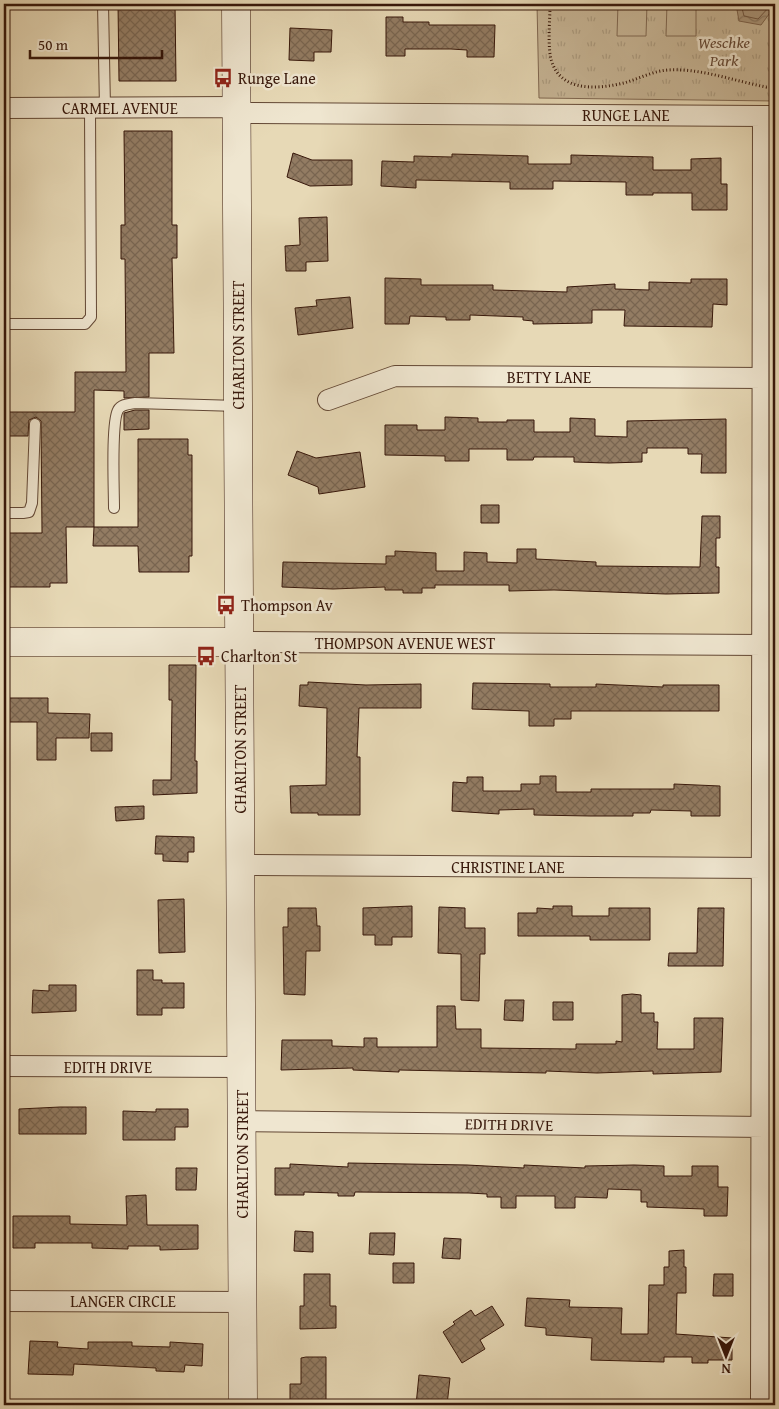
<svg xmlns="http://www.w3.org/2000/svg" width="779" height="1409" font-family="'Gentium Book Plus',serif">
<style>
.park{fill:url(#park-tufts);stroke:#806852}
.pitch{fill:#c9b899;stroke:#806852}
.water{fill:url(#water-waves);stroke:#7d644e}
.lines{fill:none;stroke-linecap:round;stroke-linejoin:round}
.shore{stroke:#715743;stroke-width:1}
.building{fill:url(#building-cross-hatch);stroke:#37170a}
.lane-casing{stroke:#634835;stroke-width:12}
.street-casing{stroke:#634835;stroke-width:22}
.secondary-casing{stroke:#37170a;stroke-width:29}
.path{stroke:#37170a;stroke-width:3;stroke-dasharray:1 2.5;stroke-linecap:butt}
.lane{stroke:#efe6d0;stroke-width:10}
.street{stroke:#efe6d0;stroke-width:20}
.secondary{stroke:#efe6d0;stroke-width:28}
.labels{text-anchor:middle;stroke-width:5;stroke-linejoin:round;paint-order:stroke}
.park-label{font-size:16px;font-style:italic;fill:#634735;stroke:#efe6d0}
.poi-label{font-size:16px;fill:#37170a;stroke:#efe6d0;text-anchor:start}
.street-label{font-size:16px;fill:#37170a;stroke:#efe6d0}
</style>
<defs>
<pattern id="park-tufts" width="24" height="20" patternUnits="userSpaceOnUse" patternTransform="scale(1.25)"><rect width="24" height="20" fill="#c9b899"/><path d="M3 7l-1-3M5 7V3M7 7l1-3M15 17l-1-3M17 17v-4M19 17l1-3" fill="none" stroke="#ad9d82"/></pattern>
<pattern id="water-waves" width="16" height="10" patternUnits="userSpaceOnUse" patternTransform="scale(1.25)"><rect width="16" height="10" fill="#ab977c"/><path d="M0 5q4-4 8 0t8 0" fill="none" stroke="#8c7a64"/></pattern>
<pattern id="building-cross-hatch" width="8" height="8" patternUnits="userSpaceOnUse" patternTransform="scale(1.25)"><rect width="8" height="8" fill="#937c63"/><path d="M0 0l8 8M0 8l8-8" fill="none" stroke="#796550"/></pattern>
</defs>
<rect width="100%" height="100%" fill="#e7d9b6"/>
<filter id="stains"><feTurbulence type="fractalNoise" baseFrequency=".004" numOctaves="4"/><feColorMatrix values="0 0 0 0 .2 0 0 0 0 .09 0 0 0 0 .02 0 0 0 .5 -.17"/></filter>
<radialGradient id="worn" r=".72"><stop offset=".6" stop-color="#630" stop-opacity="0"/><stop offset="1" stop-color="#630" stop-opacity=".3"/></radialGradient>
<path class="park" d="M537,4H775V101L539,98Z"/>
<path class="pitch" d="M618,4H647L646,36H617Z
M667,4H696V36H666Z"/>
<path class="water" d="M736,4H775V6L761,25L739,21Z"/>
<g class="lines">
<path class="shore" d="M741,4L744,16L758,19L770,6L775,4"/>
</g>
<path class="building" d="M118,4H175L176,81H119Z
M386,17H403V22H429V25H495L494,57H467V50L451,49H405V56H386Z
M290,28L332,30L331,52H314V61L289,60Z
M124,131H172V225H177V258H172L174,353H149V397L124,398V391L94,390V527H66L67,583H50V587H4V536H6V533H42L41,421L36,417L29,420L28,436H4V412H75V372H126L125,259H121V225H125Z
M293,153L312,160H352V185L310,186L287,177Z
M452,154L528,156V164H571V155L653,157V170H691V159L721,158V184H727V210H692V193H653V195H626V182L553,181V189H510V182L416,180V188L381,186L382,161L414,162V156L452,157Z
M327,217L328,261L306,262V271H286L285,246L300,245L299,218Z
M385,278L421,279V285H493V290L567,292V287L615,284V289L649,290V282L691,283V279H727V305L713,304L712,327L624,326L625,310H592V323L533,324V321L523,320V317L470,315V320H446V317L410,316L409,324H385Z
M350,297L353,328L298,335L295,308L317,306L316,300Z
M135,410H149V429L124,430V413Z
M445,417L478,418V422H507V420H534V432H570V418L595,419V436L627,437V421L726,419V473H701L702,454H688V448H647V453H642V462L609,463L574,462V457H534L533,460H507V449H469V461H445V456L385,455V425H417V430H445Z
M138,439H188V455H192V556H189V572H139L138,546H93L94,527H138Z
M297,451L316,458L360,452L365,487L319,494L318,487L288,475Z
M481,505H499V523H481Z
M702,516H720V538H716V567H719V593L666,594L554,590L509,591V585H435V588H422V593H403V590H385V587L333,589L282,587L283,562L386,564V556H395V551L436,553V571H464V552L487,553V562L517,563V549H536V559L596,562V566L700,567Z
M169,665H196L195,761H197V793L153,795V780H171L172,700H169Z
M308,682L366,685L421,684V708H359L357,757H360V815H318V813H291L290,786L326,785L327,708L299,706L300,685H308Z
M473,683L550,684V687H596V684L663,687V685H719V711H571V719H554V726H529V711L472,709Z
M6,698H48V713L90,714L89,738H56V760H37V722H6Z
M91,733H112V751H91Z
M540,776H556V792H591V789H674V784L720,786V816H691V811L651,810L650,813H633V816H590L534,815V809L499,810V814L452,811L453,782L467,783V777H483V791H521V784H540Z
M144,806V819L116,821L115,807Z
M156,836L194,837V852H188V862L163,861V854H155Z
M184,899L185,952L159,953L158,900Z
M412,906V937H392V945H375V935H363V908Z
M553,906H572V916H609V908H650V940H590V936H518V913H537V908L553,909Z
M439,907L465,908V928H485V954H480L479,1001L461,1000V954L438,953Z
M288,908H316L317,926H320V951H306L305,995L284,994L283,927H288Z
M698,908H724L723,966H668L669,953H697Z
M137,970H153V980H162V983H184V1008H162V1015H137Z
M49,985H76V1011L32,1013L33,990L49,991Z
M632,994L641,995V1013H654V1022H658L657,1049H694V1018H723L721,1072L653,1074V1071L597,1073L546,1071V1073L399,1070V1072L353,1070V1068L281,1070L282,1040H332V1046L364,1047V1038H377V1047H437V1006H455L456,1029H481V1048L576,1049V1044H616V1041L622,1042V995Z
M505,1000H524L523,1021L504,1020Z
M553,1002H573V1020H553Z
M60,1107H86V1134H19V1109Z
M156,1109H188V1127H175V1140H123V1111L156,1112Z
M348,1163L467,1165L524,1168V1165L585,1168V1166L634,1165L664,1166V1176H692V1166H718V1187H728L727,1216H704V1209L647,1207V1202H641V1190L608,1189L607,1198L575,1197V1208H555V1196H516V1208H501V1197H487V1194L469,1193L355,1192L354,1196H338V1193L304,1192V1195H275V1168H290V1164L348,1167Z
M176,1168H197L196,1190H176Z
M146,1195L147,1225H198V1249L160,1250V1246H128V1249L92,1248V1243H35V1248H13V1216H70V1224L127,1225L126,1196Z
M295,1231L313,1232V1252L294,1251Z
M370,1233H395L394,1255L369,1254Z
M444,1238L461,1239L460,1259L442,1258Z
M684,1250V1267H686V1293H677L676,1334L732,1338V1360H708V1363H692V1357H664V1362L591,1360L592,1338L546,1335V1328L525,1326L527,1298L570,1300L569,1307L622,1308L621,1334H648L649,1285H664V1267H669V1251Z
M393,1263H414V1283H393Z
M304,1274H330V1306H336V1328L300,1329V1306H304Z
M714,1274H733V1296H713Z
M492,1306L504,1325L480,1340L485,1349L462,1363L443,1332L455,1324L453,1322L471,1310L475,1316Z
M30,1341L58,1342L57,1347L88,1349V1342H132V1346L170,1347V1342L203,1344L202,1366L185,1365L184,1372L156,1371V1368L74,1364L73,1375L28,1374Z
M306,1357H326V1402H290V1384H301V1358Z
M419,1375L450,1378L447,1405H416Z"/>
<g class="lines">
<defs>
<path id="lane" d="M103,4L105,108
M4,324H85L91,317L90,108
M114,508C114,490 111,423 118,410C121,404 129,404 135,403L238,406
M4,513H23L29,512L32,503L35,424"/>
<path id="street" d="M4,108L237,107
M237,113L775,116
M328,400L395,376L775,378
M240,642L775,645
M241,865L775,868
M4,1066L242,1067
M242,1121L775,1127
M4,1301L243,1302
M761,1405L763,116"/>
<path id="secondary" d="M236,4L243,1405
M4,642H240"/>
</defs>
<use href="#lane" class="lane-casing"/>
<use href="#street" class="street-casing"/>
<use href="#secondary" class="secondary-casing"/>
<path class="path" d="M550,4C550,20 548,37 550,54C556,92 594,90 624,83C638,79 653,71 668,70C701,68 734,81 766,87L775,86"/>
<use href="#lane" class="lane"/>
<use href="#street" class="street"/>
<use href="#secondary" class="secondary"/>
</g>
<defs>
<symbol id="bus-bare" viewBox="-9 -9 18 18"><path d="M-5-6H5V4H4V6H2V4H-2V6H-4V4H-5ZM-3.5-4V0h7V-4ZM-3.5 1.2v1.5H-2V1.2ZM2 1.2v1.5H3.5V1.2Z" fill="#8f2418" stroke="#efe6d0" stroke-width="2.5" paint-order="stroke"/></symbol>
</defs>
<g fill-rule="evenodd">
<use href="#bus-bare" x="209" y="64" width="28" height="28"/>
<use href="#bus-bare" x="212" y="591" width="28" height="28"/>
<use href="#bus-bare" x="192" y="642" width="28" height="28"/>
</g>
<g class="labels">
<g class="park-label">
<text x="724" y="48">Weschke<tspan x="724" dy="18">Park</tspan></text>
</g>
<g class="poi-label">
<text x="238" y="84">Runge Lane</text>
<text x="241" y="611">Thompson Av</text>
<text x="221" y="662">Charlton St</text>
</g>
<g class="street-label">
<text x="120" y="114">CARMEL AVENUE</text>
<text x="626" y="121">RUNGE LANE</text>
<text transform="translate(238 345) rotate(-90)" y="6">CHARLTON STREET</text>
<text x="549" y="383">BETTY LANE</text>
<text x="405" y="649">THOMPSON AVENUE WEST</text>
<text transform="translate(240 749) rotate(-90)" y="6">CHARLTON STREET</text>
<text x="508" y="873">CHRISTINE LANE</text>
<text x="108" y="1073">EDITH DRIVE</text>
<text transform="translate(509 1124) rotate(1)" y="6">EDITH DRIVE</text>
<text transform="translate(242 1154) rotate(-90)" y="6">CHARLTON STREET</text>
<text x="123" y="1307">LANGER CIRCLE</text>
</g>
</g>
<rect width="779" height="1409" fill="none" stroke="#e7d9b6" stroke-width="20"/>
<rect x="5" y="5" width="769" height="1399" fill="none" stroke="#37170a" stroke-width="2.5"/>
<rect x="10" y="10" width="759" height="1389" fill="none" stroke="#37170a"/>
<g transform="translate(726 1356) rotate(180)" stroke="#efe6d0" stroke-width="4" paint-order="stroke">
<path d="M0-4L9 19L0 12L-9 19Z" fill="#37170a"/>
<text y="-8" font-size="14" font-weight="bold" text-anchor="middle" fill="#37170a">N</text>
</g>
<path d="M30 50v8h132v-8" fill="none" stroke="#37170a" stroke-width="2.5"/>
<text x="38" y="50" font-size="15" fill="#37170a" stroke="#efe6d0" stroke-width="4" paint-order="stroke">50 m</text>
<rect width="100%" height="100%" filter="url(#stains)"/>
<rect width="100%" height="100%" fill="url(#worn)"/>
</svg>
